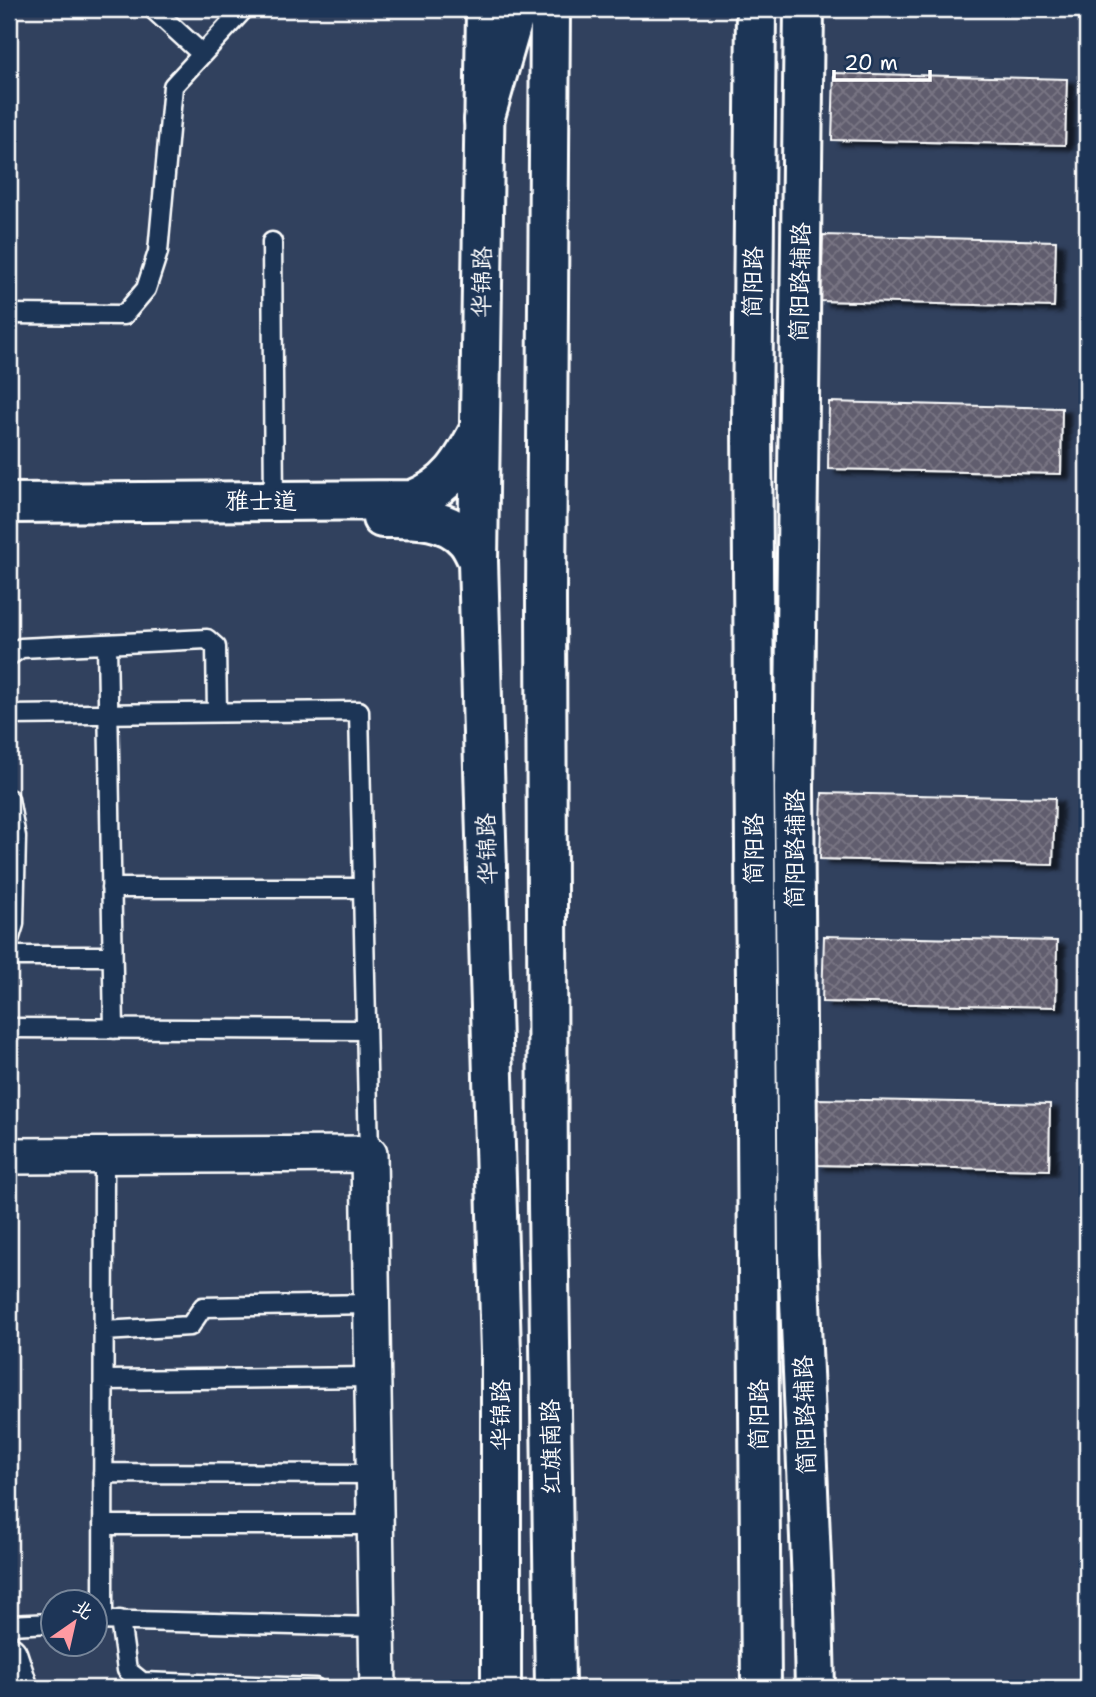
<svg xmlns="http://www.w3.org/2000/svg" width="1096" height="1697" font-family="'Shantell Sans','LXGW WenKai TC',sans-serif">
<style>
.building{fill:url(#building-cross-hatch);stroke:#fff;stroke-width:2;filter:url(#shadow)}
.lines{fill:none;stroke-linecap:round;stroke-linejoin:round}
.lane-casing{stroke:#fff;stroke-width:23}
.street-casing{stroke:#fff;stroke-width:40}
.secondary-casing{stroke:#fff;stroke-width:44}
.highway-casing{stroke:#fff;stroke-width:44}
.lane{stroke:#1d3557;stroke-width:18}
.street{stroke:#1d3557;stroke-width:35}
.secondary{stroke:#1d3557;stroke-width:38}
.highway{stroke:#1d3557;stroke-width:38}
.labels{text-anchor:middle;stroke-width:5;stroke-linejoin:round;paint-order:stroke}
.street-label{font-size:24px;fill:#fff;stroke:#1d3557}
</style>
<defs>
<pattern id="building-cross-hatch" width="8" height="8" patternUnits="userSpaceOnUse" patternTransform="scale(1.75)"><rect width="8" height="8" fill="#615d6e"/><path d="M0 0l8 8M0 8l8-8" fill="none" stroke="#797584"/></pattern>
<filter id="shadow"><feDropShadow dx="8" dy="4.5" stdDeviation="2" flood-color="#0009"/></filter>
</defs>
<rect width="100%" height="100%" fill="#31415e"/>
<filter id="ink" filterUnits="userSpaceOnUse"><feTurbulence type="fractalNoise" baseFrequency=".0143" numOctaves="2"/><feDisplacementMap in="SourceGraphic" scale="14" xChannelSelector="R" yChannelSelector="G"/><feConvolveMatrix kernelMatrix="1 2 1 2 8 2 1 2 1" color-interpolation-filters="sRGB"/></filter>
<g filter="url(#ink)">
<path class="building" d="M834,73L1067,79L1065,145L832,140Z
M823,235L1056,241L1054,307L821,301Z
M829,402L1062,408L1061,474L828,469Z
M822,793L1055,798L1053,865L820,859Z
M824,936L1057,941L1056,1007L822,1002Z
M817,1099L1050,1104L1049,1170L816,1165Z"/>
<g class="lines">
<defs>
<path id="lane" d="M153,9L202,54
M272,242L274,504
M9,314L124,315L146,289L158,252L173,86L244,9
M107,644L114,1029
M9,656L21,648L207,639L216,647L217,712
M9,715L359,711L369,1154
M9,799L16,837L14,924L9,940
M111,888H363
M9,956H112
M9,1028L366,1030
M104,1331L190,1326L203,1307L371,1304
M104,1380L372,1377
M103,1473L374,1474
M103,1525H375
M94,1620L377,1627
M103,1620L104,1156
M120,1620L127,1670L142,1682L315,1688
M9,1625L52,1623"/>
<path id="street" d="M9,1156L369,1154L378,1688
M9,1655L20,1688"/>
<path id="secondary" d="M486,9L478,561L501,1352V1688
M804,9L794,788L798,1254L813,1608L815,1688
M9,503L413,500C449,486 462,463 479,431
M382,518C411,518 447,516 467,541C472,547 475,555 478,561"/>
<path id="highway" d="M550,9L546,599L548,1205L555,1688
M756,9L752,426L761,1688
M484,120L516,9"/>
</defs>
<use href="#lane" class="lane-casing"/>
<use href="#street" class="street-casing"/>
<use href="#secondary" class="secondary-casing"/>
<use href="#highway" class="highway-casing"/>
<use href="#lane" class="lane"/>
<use href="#street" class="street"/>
<use href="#secondary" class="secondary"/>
<use href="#highway" class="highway"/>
</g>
</g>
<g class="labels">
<g class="street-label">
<text transform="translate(482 282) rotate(-89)" y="8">华锦路</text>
<text transform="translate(753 282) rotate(-89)" y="8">简阳路</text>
<text transform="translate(800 282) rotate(-89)" y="8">简阳路辅路</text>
<text x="261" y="509">雅士道</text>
<text transform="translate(487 849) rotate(-92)" y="8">华锦路</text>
<text transform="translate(754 849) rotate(-90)" y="8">简阳路</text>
<text transform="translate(795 849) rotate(-90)" y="8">简阳路辅路</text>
<text transform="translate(501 1415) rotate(-90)" y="8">华锦路</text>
<text transform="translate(759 1415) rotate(-90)" y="8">简阳路</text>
<text transform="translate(805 1415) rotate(-92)" y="8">简阳路辅路</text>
<text transform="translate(551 1447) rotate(-91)" y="8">红旗南路</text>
</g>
</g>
<rect width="1096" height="1697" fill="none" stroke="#1d3557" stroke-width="35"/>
<rect x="18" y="18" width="1061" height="1662" fill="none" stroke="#fff" stroke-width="2.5" filter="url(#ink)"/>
<g transform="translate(74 1623) rotate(34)"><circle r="33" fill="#1d3557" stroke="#77869a" stroke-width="2"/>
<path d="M0-5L12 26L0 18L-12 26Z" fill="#ff9aa2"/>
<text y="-10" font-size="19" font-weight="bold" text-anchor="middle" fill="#ffffff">北</text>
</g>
<path d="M834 70v10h96v-10" fill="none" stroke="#ffffff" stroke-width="3.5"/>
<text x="844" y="70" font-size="21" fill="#ffffff" stroke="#1d3557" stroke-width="5" paint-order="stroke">20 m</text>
</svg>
